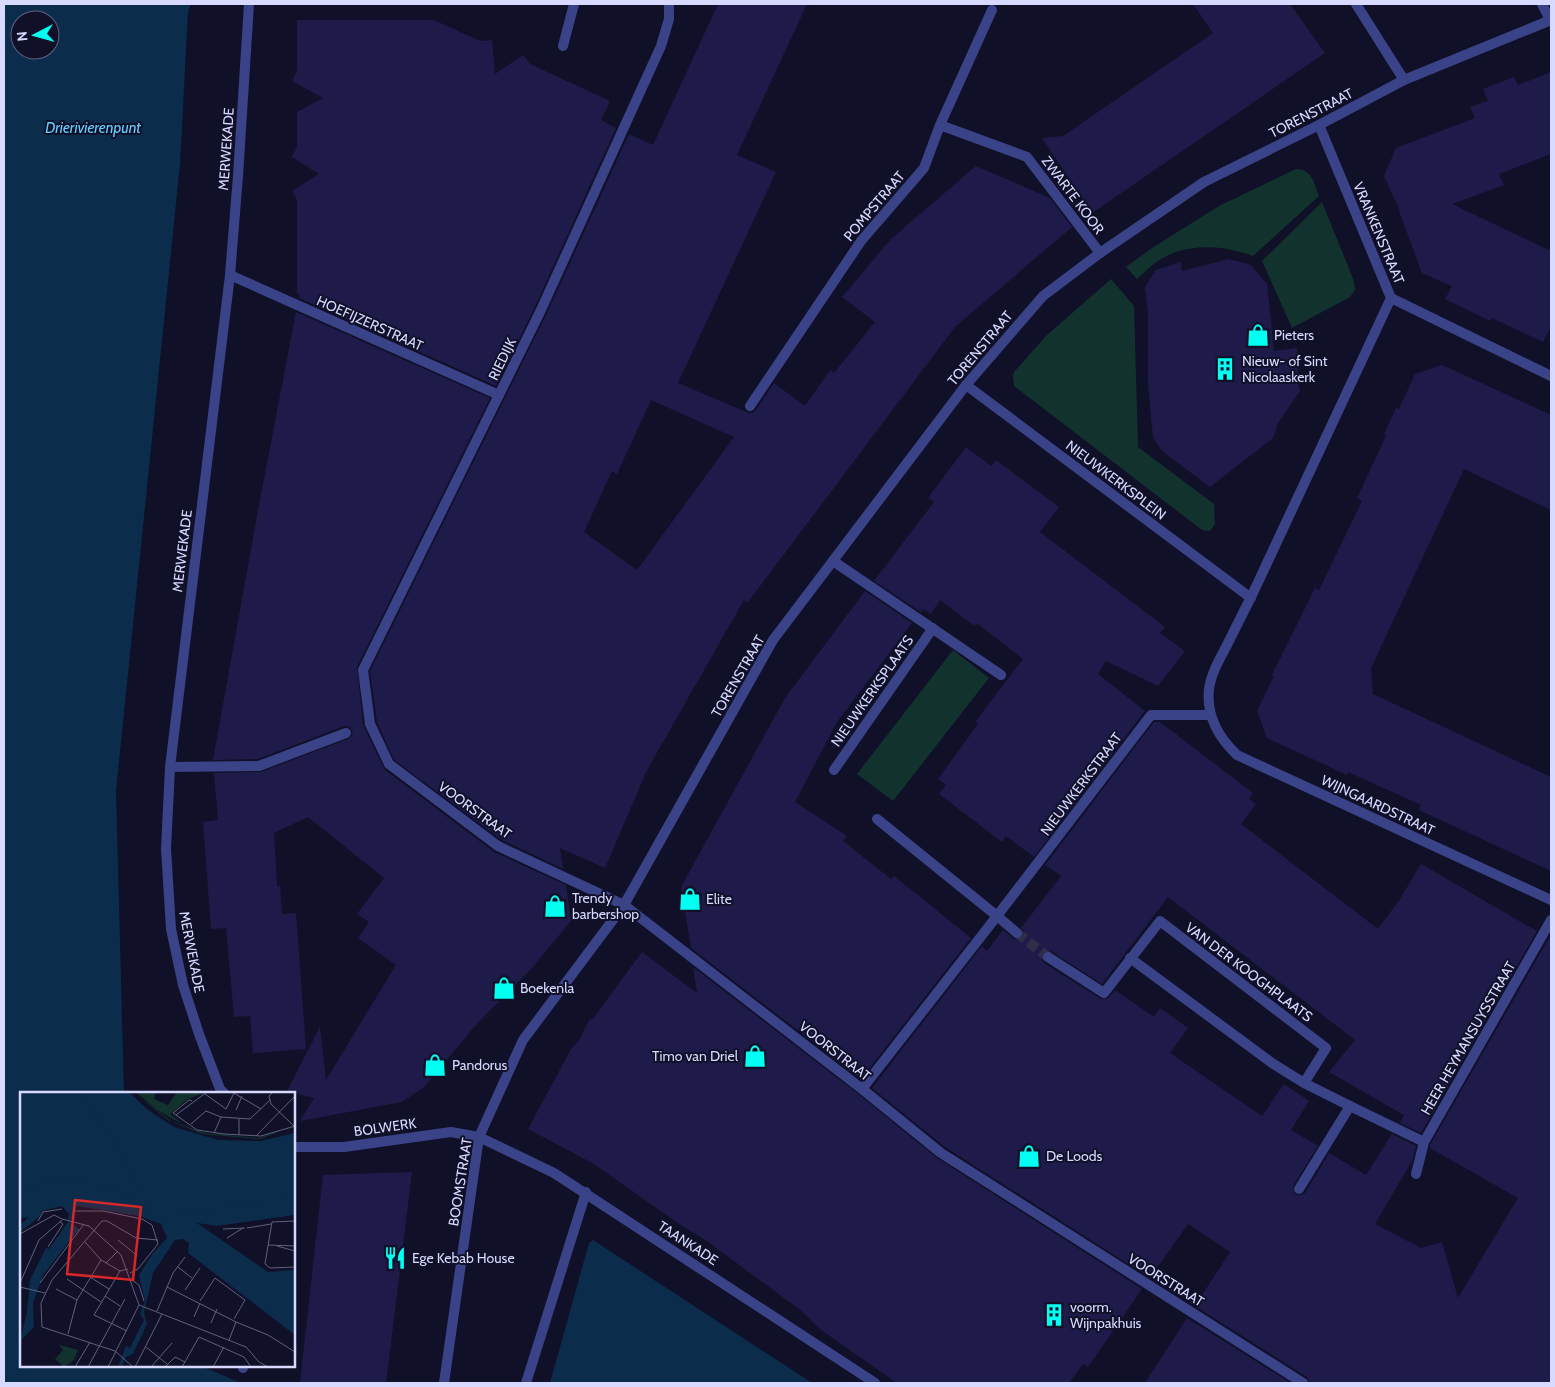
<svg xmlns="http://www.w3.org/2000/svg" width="1555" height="1387" font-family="Cabin,sans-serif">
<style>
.green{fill:#12332d}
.water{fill:#0c2c4c;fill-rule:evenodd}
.building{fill:#1e1b4a;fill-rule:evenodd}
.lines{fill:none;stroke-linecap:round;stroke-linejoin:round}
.pedestrian-tunnel{stroke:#2e2e49;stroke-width:10;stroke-dasharray:10 5;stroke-linecap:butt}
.service{stroke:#3a4388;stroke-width:10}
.pedestrian{stroke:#3a4388;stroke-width:10}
.minor{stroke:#3a4388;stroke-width:10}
.tertiary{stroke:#3a4388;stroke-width:10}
.labels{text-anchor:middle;stroke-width:4;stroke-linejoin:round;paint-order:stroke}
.street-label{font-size:14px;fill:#d7d9ff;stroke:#101029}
.poi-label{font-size:14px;fill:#d7d9ff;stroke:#101029;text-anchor:start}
.water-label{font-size:15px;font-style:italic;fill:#65cfff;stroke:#101029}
.inset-river{fill:none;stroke:#0c2c4c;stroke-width:2.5}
.inset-road{fill:none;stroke:#60607f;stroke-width:1}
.view{fill:#d62828;fill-opacity:0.15;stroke:#d62828;stroke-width:2.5}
.inset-edge{fill:none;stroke:#d7d9ff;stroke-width:2.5}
</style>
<rect width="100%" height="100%" fill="#101029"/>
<path class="green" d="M1296,169C1312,169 1314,183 1319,196L1253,256C1223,245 1186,242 1158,261C1150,266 1144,273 1137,279L1126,267L1152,248L1219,206Z
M1322,202L1354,281L1355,290L1350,297L1292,328L1262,261Z
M1111,279L1134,306L1138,447L1214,504L1215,524L1210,531L1202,530L1014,386L1013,376L1014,372L1046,336Z
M953,650L989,678L893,801L857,774Z"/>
<path class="water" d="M4,4H191L188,12L180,164L116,791L124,1093H21V1366H201L241,1383H4ZM20,20H50V50H20Z
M593,1240L812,1383H550L589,1243Z"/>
<path class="building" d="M718,4H807L737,155L776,172L678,383L749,413H753L756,410L774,383L805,406L830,370L834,373L875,322L842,297L891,239L976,166L1050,198L1072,227L955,327L748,602L744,600L647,770L605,868L560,848L563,869L502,840L394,760L377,722L370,671L546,315L629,134L653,145ZM651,400L734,437L637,570L584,532L612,471L617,474Z
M1193,4H1290L1325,53L1092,213L1042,138L1063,136L1213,33Z
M297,20H434L480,41L492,40L495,74L523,55L530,64L610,101L601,120L616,128L534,309L496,386L299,298L300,295L297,293V200L292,191L319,174L292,157L297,147V112L323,98L292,81L297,71Z
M1551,72V154L1499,174L1504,185L1452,204L1551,251V326L1543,342L1492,318L1490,321L1445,299L1452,286L1422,273L1399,211H1400L1384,176L1396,148L1475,118L1470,107L1488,101L1483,89L1514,77L1518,85Z
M1229,259L1251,265L1267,284L1274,351L1297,348L1298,383L1300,391L1278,423L1273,438L1210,487L1162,451L1153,437L1148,385V313L1145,287L1156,270L1181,262L1182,271Z
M296,312L490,398L357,667L363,725L385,770L494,852L566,885L571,921L531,969L475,1026L424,1087L402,1102L300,1121L314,1098L287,1091L320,1027L326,1080L396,965L358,938L369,922L357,914L384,878L308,817L274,833L277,886H280L282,914L296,913L306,1049L253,1053L250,1016L234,1017L226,928L211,929L203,822L218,820L214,773L261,772L348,739L353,734L350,727L344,726L258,759L213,760L259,505Z
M1442,365L1551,415V510L1464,469L1371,668L1373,694L1551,777V871L1419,810L1421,805L1348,772L1347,775L1267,738L1257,711L1274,676L1272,675L1315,588L1319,590L1362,501L1357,498L1386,436L1384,434L1396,408L1399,409L1415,374Z
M966,447L991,466L996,460L1059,507L1040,532L1165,627L1160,633L1185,651L1158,686L1106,661L1098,674L1145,711L1034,857L1006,836L1002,842L939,794L946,785L938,779L978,724L975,722L1023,659L978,624L973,625L940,600L931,614L923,609L921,612L874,581L934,502L928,498Z
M865,591L912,623L837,722L795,802L847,836L843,841L891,879L894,876L971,938L861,1079L691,948L681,887L785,698Z
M1154,722H1160L1253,793L1249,799L1256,804L1241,824L1378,929L1400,899L1421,864L1537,931L1421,1133L1400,1123L1404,1115L1329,1072L1355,1040L1168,897L1102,984L1051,951H1044L1041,956L1044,963L1101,999H1107L1115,990L1154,1017L1160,1008L1188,1028L1170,1053L1262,1116L1284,1084L1309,1101L1291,1130L1318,1146L1293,1186V1192L1296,1195H1302L1305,1193L1329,1153L1366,1175L1392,1134L1416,1146L1412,1161L1375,1224L1421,1248L1442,1242L1458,1298L1518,1198L1430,1148V1145L1549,938L1551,940V1383H1310L1307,1377L1195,1306L1230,1252L1188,1224L1150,1278L945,1147L872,1088L982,946L987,951L1003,930L1015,940L1022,937L1024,931L1021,928L1061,876L1045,865Z
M642,952L697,993L693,967L858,1094L937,1158L1142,1289L1088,1367L1083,1364L1069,1383H897L821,1330L803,1312L704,1239L682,1226L594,1164L528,1129L571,1049L579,1040L590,1019L592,1020Z
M412,1172L386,1383H300L323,1175Z
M1187,1318L1291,1383H1145Z"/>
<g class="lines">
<path class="pedestrian-tunnel" d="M1017,933L1048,957"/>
<path class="service" d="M563,46L574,4
M526,1383L586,1192"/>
<path class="pedestrian" d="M230,275L499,395
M833,561L1001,675
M834,770L933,628
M997,916L1017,933
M1048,957L1104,993L1160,921L1326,1048L1304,1083
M1130,958L1272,1063L1304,1083L1350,1106"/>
<path class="minor" d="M669,4V19L661,46L540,312L363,670L370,724L389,764L498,846L624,905L862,1089L941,1153L1303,1383
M1356,4L1404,80
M1542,4L1550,20
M940,125L1027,157L1100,253
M1319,125L1391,298L1551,376
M1391,298C1345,396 1299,495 1253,593C1244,611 1235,629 1226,647C1219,660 1211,674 1209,689C1206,716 1218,737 1237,755L1551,900
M966,385L1251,598
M750,406L861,241L924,168L940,125L992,10
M170,767L259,766L346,733
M877,819L997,916
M862,1089L997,916L1151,715H1210
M224,1093L220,1089L199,1034L183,985L171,929L166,849L170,767L230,275L238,176L249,4
M294,1147H344L451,1132L479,1137L554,1173L875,1383
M1416,1174L1424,1142L1551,920
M1299,1189L1350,1106L1424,1142
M243,1368V1366"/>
<path class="tertiary" d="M444,1383L479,1137L523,1040L624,905L773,640L966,385L1043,296L1100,253L1204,182L1319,125L1404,80L1551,20"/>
</g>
<defs>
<symbol id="shop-bare" viewBox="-9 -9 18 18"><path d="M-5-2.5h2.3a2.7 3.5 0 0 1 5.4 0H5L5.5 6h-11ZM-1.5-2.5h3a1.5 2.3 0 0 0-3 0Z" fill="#03fff2" stroke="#101029" stroke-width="2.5" paint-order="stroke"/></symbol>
<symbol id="building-bare" viewBox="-9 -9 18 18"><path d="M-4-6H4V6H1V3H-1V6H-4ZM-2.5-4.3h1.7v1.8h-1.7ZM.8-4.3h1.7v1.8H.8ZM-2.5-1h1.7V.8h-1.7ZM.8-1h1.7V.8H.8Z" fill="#03fff2" stroke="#101029" stroke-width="2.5" paint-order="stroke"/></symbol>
<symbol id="restaurant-bare" viewBox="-9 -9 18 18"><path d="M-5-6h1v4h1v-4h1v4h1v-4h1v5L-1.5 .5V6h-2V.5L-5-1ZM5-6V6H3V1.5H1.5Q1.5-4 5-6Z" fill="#03fff2" stroke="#101029" stroke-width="2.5" paint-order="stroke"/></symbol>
</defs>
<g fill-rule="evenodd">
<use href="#shop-bare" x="1242" y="319" width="32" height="32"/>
<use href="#building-bare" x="1209" y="353" width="32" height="32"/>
<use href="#shop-bare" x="674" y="883" width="32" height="32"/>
<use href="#shop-bare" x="539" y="890" width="32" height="32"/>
<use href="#shop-bare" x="488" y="972" width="32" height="32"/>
<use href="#shop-bare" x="739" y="1040" width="32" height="32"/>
<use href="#shop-bare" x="419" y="1049" width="32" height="32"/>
<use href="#shop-bare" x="1013" y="1140" width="32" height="32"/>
<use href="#restaurant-bare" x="379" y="1242" width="32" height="32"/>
<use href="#building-bare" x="1038" y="1299" width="32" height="32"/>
</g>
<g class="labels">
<g class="street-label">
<text transform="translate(1311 113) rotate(-27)" y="5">TORENSTRAAT</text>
<text transform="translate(226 149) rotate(-86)" y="5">MERWEKADE</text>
<text transform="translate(1073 195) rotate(53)" y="5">ZWARTE KOOR</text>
<text transform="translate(874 206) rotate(-50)" y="5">POMPSTRAAT</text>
<text transform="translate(1379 233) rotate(67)" y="5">VRANKENSTRAAT</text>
<text transform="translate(370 323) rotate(24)" y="5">HOEFIJZERSTRAAT</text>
<text transform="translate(980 348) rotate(-50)" y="5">TORENSTRAAT</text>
<text transform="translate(502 359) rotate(-64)" y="5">RIEDIJK</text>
<text transform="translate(1116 480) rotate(37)" y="5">NIEUWKERKSPLEIN</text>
<text transform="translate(182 551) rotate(-83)" y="5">MERWEKADE</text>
<text transform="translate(738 676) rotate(-60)" y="5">TORENSTRAAT</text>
<text transform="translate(872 691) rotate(-55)" y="5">NIEUWKERKSPLAATS</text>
<text transform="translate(1081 784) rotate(-53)" y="5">NIEUWKERKSTRAAT</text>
<text transform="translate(1378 805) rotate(25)" y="5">WIJNGAARDSTRAAT</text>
<text transform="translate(475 810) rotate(36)" y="5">VOORSTRAAT</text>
<text transform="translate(192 952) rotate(79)" y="5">MERWEKADE</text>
<text transform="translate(1249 972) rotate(37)" y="5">VAN DER KOOGHPLAATS</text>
<text transform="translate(1468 1038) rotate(-60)" y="5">HEER HEYMANSUYSSTRAAT</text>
<text transform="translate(835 1051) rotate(38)" y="5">VOORSTRAAT</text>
<text transform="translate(385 1127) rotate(-8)" y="5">BOLWERK</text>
<text transform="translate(460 1182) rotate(-81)" y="5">BOOMSTRAAT</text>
<text transform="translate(688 1243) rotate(33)" y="5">TAANKADE</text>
<text transform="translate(1166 1280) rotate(32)" y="5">VOORSTRAAT</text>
</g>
<g class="poi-label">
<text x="1274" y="340">Pieters</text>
<text x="1242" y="366">Nieuw- of Sint<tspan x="1242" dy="16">Nicolaaskerk</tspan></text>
<text x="572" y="903">Trendy<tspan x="572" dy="16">barbershop</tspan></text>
<text x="706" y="904">Elite</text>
<text x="520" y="993">Boekenla</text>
<text x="738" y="1061" text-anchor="end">Timo van Driel</text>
<text x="452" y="1070">Pandorus</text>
<text x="1046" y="1161">De Loods</text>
<text x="412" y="1263">Ege Kebab House</text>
<text x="1070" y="1312">voorm.<tspan x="1070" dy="16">Wijnpakhuis</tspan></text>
</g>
<g class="water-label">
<text x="93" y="133">Drierivierenpunt</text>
</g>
</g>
<g transform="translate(20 1092)">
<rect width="275" height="275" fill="#101029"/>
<path d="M113,0L151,29L185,41L239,46L258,39H275H261L240,47L182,42L148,28ZM116,0H136L134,7L148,13L157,0H186L168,7L150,22L162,32L137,18ZM39,253L58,258L54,268L44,275L35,267L43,258Z" fill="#12332d"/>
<path d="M0,0H109L128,18L154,35L198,48L241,49L275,41V123L197,134L177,131L248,180L275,178V243L168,161L169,151L163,147L155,148L133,181L124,220L127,232L113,262L106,265L102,275H98L106,254L110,256L124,228L120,222L125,209L119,183L133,161L147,146L141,132L119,124L57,114L50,130L59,137L23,183L13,211L14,235L0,249L7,220L10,188L26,156L29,157L48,130L49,122L42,114L22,119L19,125L0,140V133L9,125L0,126Z" fill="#0c2c4c"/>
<path class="inset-river" d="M58,0L101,59L136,127M0,100L30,88L80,92L109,105L137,127L257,107L275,100"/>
<path class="inset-road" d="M212,0L241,17M253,0L249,4L251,12L274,34M185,2L206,17L214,1M172,9L169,8L153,21L156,23L187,0M216,18L222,4M156,23L177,38L204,42L241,44L275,34M171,32L186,19L201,25L230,27L250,8M194,41L201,25M219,43V27M236,44L275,4M55,119H83L122,127L132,133L138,152L118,177L110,181M42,127L69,134L101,163L119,213M18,129L23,120L42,117M275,129L252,130L245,172L250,176L275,175M227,136L251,132M203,137L225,136M0,142L34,123L42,127M207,146L223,136M98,148L115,162M65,150L81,168M248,153L275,154M257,154L275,159M28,155L43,132L40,130M81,168L100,179M86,171L98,159M158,175L172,186M70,185L89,197M47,187L81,210M112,188L119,193L124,209M0,191L19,148L42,128M20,191L64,132M0,195L25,201M147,195L216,230M36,197L57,208M165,198L180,176M85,204L100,214M180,209L195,186L225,208L214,227M119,213L226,255L239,270L248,275M137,219L153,181L165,165M174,225L180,211M216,230L248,243L275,260M191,231L197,217M107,239L74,223L100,179L108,177M48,242L57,208L81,168M209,248L216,230M126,255L147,272M55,275L70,250M68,275L105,207M88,275L119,213M113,275L95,259L22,235L21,211L32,188L82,129H87L116,146L138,148M115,275L142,222M131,275L152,251M145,275L155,265L165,270M162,275L179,245L224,265L231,275M193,275L204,255"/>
<path class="view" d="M55,108L121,115L113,188L47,182Z"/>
<rect width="275" height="275" class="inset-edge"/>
</g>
<rect width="1555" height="1387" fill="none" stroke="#d7d9ff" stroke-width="10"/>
<g transform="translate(35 35) rotate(264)"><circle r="24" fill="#101029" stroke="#60607f"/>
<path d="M0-4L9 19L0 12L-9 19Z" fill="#03fff2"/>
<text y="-8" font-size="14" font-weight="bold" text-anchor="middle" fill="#d7d9ff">N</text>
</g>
</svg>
